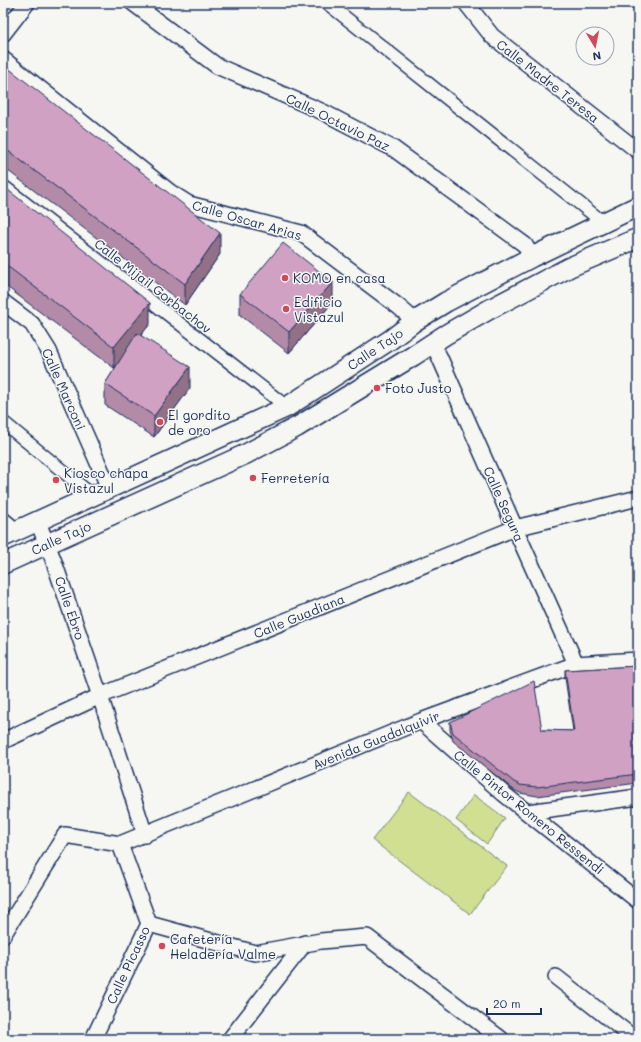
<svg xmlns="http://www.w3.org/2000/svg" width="641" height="1042" font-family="Mali,sans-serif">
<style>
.green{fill:#d0df92;stroke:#768778}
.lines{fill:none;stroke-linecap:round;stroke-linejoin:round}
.pedestrian-casing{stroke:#1b2f5e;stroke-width:15}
.minor-casing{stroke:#1b2f5e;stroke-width:18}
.tertiary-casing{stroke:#1b2f5e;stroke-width:22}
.pedestrian{stroke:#f6f6f2;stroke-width:12}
.minor{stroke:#f6f6f2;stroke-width:15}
.tertiary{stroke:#f6f6f2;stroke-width:19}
.wall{fill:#b38aa8;stroke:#1b2f5e}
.shaded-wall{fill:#927188;stroke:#1b2f5e}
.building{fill:#d0a1c3;stroke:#1b2f5e}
.poi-dot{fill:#d1495b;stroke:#f6f6f2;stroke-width:1.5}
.labels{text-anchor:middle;stroke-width:3;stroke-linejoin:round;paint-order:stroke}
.street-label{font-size:13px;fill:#1b2f5e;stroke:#f6f6f2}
.poi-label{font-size:13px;fill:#1b2f5e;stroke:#f6f6f2;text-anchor:start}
</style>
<rect width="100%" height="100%" fill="#f6f6f2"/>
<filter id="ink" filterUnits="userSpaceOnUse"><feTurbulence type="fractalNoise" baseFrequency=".025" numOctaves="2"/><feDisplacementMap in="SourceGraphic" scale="8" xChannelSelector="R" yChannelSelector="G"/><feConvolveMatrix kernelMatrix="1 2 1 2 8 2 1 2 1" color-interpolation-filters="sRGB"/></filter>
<g filter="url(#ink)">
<path class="green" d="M409,792L507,866L470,914L372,840Z
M474,795L505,818L487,844L456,820Z"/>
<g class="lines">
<defs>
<path id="pedestrian" d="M327,3L604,223
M3,186L287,407
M3,422L93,496
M3,518L17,530"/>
<path id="minor" d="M133,3L217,66L323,112L394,149L525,245L532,257
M466,3L492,36L638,151
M3,34L27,3
M3,59L170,192L189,204L301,233L399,307L415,321
M3,302L32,324L49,351L109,488
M432,343L439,356L515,528L576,664
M421,721L504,794L638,901
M3,741L100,696L53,559L37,520
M528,812L638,797
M145,835L100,696L515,528L638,498
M149,924L255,953L321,941L367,937L501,1039
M3,935L65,835L120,844L421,721L576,664L638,660
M556,977L635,1039
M93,1039L149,924L120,844
M230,1039L305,943"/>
<path id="tertiary" d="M3,537L287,407L390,340L415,321L446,302L532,257L638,206
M3,564L246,454L297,427L413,356L445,335L490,309L570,267L638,238"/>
</defs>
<use href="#pedestrian" class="pedestrian-casing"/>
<use href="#minor" class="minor-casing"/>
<use href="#tertiary" class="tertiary-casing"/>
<use href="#pedestrian" class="pedestrian"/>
<use href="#minor" class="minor"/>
<use href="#tertiary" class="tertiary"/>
</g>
<path class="wall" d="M3,64L220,254L185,305L3,167Z
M3,186L150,324L141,335L190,388L154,437L105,405V384L119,362L114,368L3,284Z
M240,294L333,302L289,353L240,315Z
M638,666V783L537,796L520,793L514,790L453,741L450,730V722L542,730L573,731L565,678V670Z"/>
<path class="shaded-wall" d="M220,233V254L185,305V284Z
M333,282V302L289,353V332Z
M150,303V324L114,368V347Z
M190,367V388L154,437V416Z"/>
<path class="building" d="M3,64L220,233L185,284L3,147Z
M3,186L150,303L114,347L3,263Z
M283,243L333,282L289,332L240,294Z
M137,333L190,367L154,416L105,384Z
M638,666V774L537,787L520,785L514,782L453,733L450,722L534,681L542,730L574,731L565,670Z"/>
</g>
<g class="poi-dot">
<circle cx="285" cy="278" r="4"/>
<circle cx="286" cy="309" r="4"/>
<circle cx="377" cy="388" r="4"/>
<circle cx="160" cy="422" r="4"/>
<circle cx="253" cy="478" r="4"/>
<circle cx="56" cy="480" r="4"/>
<circle cx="162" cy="946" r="4"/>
</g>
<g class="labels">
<g class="street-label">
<text transform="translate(548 81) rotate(38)" y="5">Calle Madre Teresa</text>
<text transform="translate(338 122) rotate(26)" y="5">Calle Octavio Paz</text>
<text transform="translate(247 220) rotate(16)" y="5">Calle Oscar Arias</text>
<text transform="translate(153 286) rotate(38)" y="5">Calle Mijail Gorbachov</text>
<text transform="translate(375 349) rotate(-34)" y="5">Calle Tajo</text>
<text transform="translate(64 389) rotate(66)" y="5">Calle Marconi</text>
<text transform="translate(504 504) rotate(66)" y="5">Calle Segura</text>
<text transform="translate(61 538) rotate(-24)" y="5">Calle Tajo</text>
<text transform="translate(70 608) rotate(71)" y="5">Calle Ebro</text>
<text transform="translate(299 616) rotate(-22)" y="5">Calle Guadiana</text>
<text transform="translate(376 740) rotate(-22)" y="5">Avenida Guadalquivir</text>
<text transform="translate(529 812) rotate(39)" y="5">Calle Pintor Romero Ressendi</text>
<text transform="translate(128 965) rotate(-65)" y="5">Calle Picasso</text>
</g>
<g class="poi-label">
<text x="293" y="283">KOMO en casa</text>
<text x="294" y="307">Edificio<tspan x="294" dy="15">Vistazul</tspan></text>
<text x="385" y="393">Foto Justo</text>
<text x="168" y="420">El gordito<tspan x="168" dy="15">de oro</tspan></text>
<text x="64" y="478">Kiosco chapa<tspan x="64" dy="15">Vistazul</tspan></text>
<text x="261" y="483">Ferretería</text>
<text x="170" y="944">Cafetería<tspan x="170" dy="15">Heladería Valme</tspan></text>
</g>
</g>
<rect width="641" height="1042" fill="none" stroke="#f6f6f2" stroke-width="16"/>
<rect x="8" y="8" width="625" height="1026" fill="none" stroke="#1b2f5e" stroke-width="1.5" filter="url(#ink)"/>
<g transform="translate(595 46) rotate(170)"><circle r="19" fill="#f6f6f2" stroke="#9ea6b7"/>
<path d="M0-3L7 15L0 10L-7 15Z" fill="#d1495b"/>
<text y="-6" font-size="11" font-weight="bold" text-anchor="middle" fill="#1b2f5e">N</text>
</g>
<path d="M487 1008v6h54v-6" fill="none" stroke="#1b2f5e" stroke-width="2"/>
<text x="493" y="1008" font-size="12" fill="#1b2f5e" stroke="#f6f6f2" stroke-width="3" paint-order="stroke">20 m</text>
</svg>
